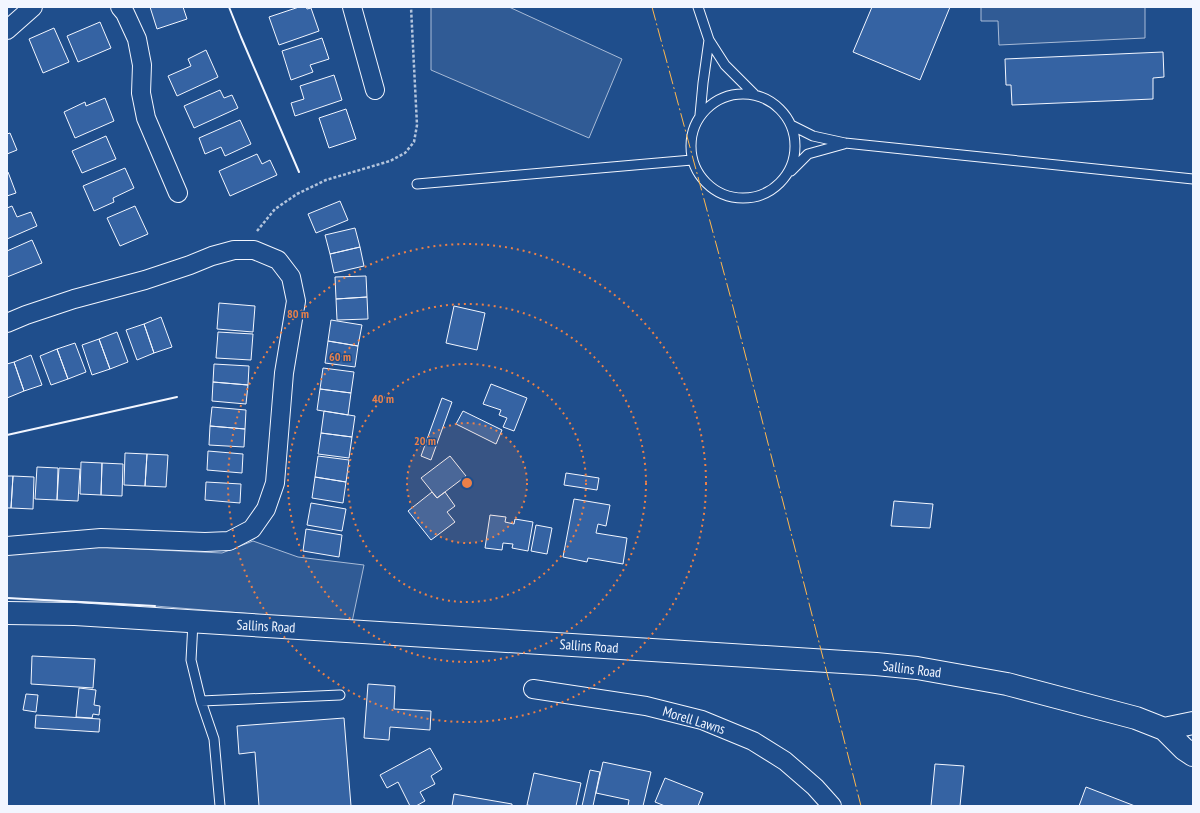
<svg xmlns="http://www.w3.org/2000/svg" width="1200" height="813" font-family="'PT Sans Narrow',sans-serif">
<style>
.built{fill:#305b95;stroke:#a8bbd7}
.building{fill:#3563a3;stroke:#f2f6ff}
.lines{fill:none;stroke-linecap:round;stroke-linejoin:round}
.service-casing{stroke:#f2f6ff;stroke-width:11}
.minor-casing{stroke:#f2f6ff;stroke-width:20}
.secondary-casing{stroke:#f2f6ff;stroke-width:24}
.path{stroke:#b3c4dc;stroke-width:2.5;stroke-dasharray:3 2;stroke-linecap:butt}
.service{stroke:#1f4e8c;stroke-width:9}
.minor{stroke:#1f4e8c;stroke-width:18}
.secondary{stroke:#1f4e8c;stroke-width:22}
.wall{stroke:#f2f6ff;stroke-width:2}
.power{stroke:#ffb74d;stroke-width:1;stroke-dasharray:14 3 2 3;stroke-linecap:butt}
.ring{fill:none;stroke:#ea8049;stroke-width:2;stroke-dasharray:2 4}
.labels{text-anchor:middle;stroke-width:3;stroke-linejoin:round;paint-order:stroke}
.street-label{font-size:14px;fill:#f2f6ff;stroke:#1f4e8c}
.centre{fill:#ea8049;stroke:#1f4e8c;stroke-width:2}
.ring-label{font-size:12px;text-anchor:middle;font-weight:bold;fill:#ea8049;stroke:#1f4e8c;stroke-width:3;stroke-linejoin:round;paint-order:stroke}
</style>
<rect width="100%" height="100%" fill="#1f4e8c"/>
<path class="built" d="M431,7H509L622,59L589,138L431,70Z
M981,7H1145V38L999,45L998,21H981Z
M253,541L298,557L364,565L352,622L155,606L7,598V552L74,546L222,553Z"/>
<path class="building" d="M150,7H183L187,19L157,29Z
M299,7H306L307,9L311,8L319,31L279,45L269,17Z
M872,7H950L920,80L853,52Z
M100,22L111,48L78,62L67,36Z
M54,28L69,62L43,73L29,39Z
M322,38L329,59L310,65L313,72L291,80L282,51Z
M206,50L218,77L177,96L168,76L191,66L188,59Z
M1163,52L1164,77L1153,78V99L1012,105L1011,85H1006L1005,59Z
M334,75L342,100L295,116L291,103L304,99L300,86Z
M220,90L224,98L232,95L238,108L194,128L184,106Z
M105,98L114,121L75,138L64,112L85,102L86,106Z
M346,109L356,139L329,148L319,118Z
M240,120L251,144L225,156L221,147L205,154L199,138Z
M10,133L17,150L7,154V134Z
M106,136L116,159L82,173L72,151Z
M257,154L262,164L270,160L277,175L230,196L219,171Z
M125,168L134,188L113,198L114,202L94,211L83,186Z
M8,172L16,193L7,196V173Z
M340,201L348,220L316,233L308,214Z
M12,206L17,217L31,212L37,226L7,239V208Z
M135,206L148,234L120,246L107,218Z
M355,228L360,247L330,254L325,235Z
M32,240L42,263L7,277V251Z
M360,247L364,266L334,273L330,254Z
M366,276L367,297L336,299L335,277Z
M367,297L368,319L337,320L336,299Z
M219,303L255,306L253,332L217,329Z
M454,306L485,313L477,350L446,343Z
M161,317L172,347L154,353L144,324Z
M331,320L362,325L358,346L328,341Z
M144,324L154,353L137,360L126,330Z
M117,332L128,362L110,369L99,339Z
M218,332L253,334L251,360L216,358Z
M99,339L110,369L92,375L82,345Z
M328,341L358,346L355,367L325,363Z
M75,343L86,372L68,379L57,349Z
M57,349L68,379L51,385L40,356Z
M31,355L42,385L24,391L14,362Z
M14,362L24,391L7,398V364Z
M214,364L249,366L248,385L213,382Z
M323,368L354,372L351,393L320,389Z
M213,382L248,385L246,404L212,401Z
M491,384L527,398L514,431L503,427L507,418L499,415L501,410L483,404Z
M320,389L351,393L348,415L317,410Z
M442,398L452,402L431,460L421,456Z
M212,407L246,410L245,429L210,426Z
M324,411L355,416L352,437L321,433Z
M463,411L502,430L496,444L456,424Z
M210,426L245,429L244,447L209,445Z
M321,433L352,437L349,458L318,454Z
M208,451L243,454L242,473L207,470Z
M125,453L147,454L145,486L124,485Z
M147,454L168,455L166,487L145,486Z
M318,456L349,460L346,482L315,477Z
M450,456L466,476L437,498L421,478Z
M81,462L102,463L101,495L80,494Z
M102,463L123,464L122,496L101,495Z
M37,467L58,468L57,500L35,499Z
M59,468L80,469L78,501L57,500Z
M566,473L599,478L597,490L564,485Z
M7,476H13L11,508H7Z
M13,476L34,477L33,509L11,508Z
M315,477L346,482L343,503L312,498Z
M206,482L241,484L240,503L205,500Z
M432,492L437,498L445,492L455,506L447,512L455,522L431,540L408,511Z
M574,499L610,505L606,526L598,524L596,533L627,538L623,564L588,558L587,562L563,557Z
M894,501L933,504L930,528L891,526Z
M311,503L346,509L342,531L307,525Z
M490,515L506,517L505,522L514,524L515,519L533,522L528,551L512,548L513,544L503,543L502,550L485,548Z
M536,525L552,528L547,554L531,551Z
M306,529L342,535L339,557L303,551Z
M32,656L95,659L93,688L31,684Z
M368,684L395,686L394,709L431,711L430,730L390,727L389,740L364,738Z
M79,688L96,690L94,705L100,706L99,715L93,714L92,718L76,717Z
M26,694L38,695L36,712L23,710Z
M36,715L100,719L99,732L35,728Z
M344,718L351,806H259L255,752L239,754L237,726Z
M430,748L442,769L431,776L435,784L420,792L425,801L416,806H410L398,782L387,788L380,775Z
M603,762L651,772L643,806H628L629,800L596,793Z
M935,764L964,766L960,806H931Z
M590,770L600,772L593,806H582Z
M534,773L581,783L576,806H533L527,805Z
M665,778L703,793L698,806H665L655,802Z
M1086,787L1135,806H1079Z
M454,794L512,804V806H452Z"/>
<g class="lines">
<defs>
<path id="service" d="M698,7L709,40L725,65L754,94
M691 146a52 52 0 1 1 104 0a52 52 0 1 1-104 0Z
M700,115L703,83L709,40
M791,125L813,136L845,143L1193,179
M791,171L808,154L844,144
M417,184L692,160
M193,622L191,660L201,701L214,739L220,806
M201,701L340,695"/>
<path id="minor" d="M120,7L125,13L137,39L142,65L141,93L146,118L178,193
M352,7L375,90
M7,30L33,7
M7,323L26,315L74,299L145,280L190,265L212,256L234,250H254L278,260L291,277L296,301L284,373L275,483L266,509L252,529L229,541L205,542L101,538L7,546
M533,689L646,706L702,720L753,741L785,761L815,787L832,806"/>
<path id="secondary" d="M7,613L75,614L684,652L876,664L917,668L1007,684L1136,718L1164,729L1184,749L1193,755
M1164,729L1193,723"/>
</defs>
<use href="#service" class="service-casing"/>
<use href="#minor" class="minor-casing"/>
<use href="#secondary" class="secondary-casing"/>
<path class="path" d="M257,231L275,209L297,194L326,180L390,161L405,153L414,142L417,125L411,7"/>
<use href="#service" class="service"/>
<use href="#minor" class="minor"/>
<use href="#secondary" class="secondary"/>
<path class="wall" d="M229,7L241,37L299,172
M7,435L177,397
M7,598L155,606"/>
<path class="power" d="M652,7L731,299L861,806"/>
</g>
<circle cx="467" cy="483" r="60" fill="#ea8049" fill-opacity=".12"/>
<g class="ring">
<circle cx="467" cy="483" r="60"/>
<circle cx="467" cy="483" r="119"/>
<circle cx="467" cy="483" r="179"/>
<circle cx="467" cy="483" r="239"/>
</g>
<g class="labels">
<g class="street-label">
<text transform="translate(266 626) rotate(3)" y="5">Sallins Road</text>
<text transform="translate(589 646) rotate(4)" y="5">Sallins Road</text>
<text transform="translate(912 669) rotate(7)" y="5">Sallins Road</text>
<text transform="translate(694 720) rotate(17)" y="5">Morell Lawns</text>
</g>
</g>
<circle cx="467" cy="483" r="6" class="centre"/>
<g class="ring-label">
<text x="298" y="318">80 m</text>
<text x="340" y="361">60 m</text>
<text x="383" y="403">40 m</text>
<text x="425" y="445">20 m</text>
</g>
<rect width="1200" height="813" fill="none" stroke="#f2f6ff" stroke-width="16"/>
</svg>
